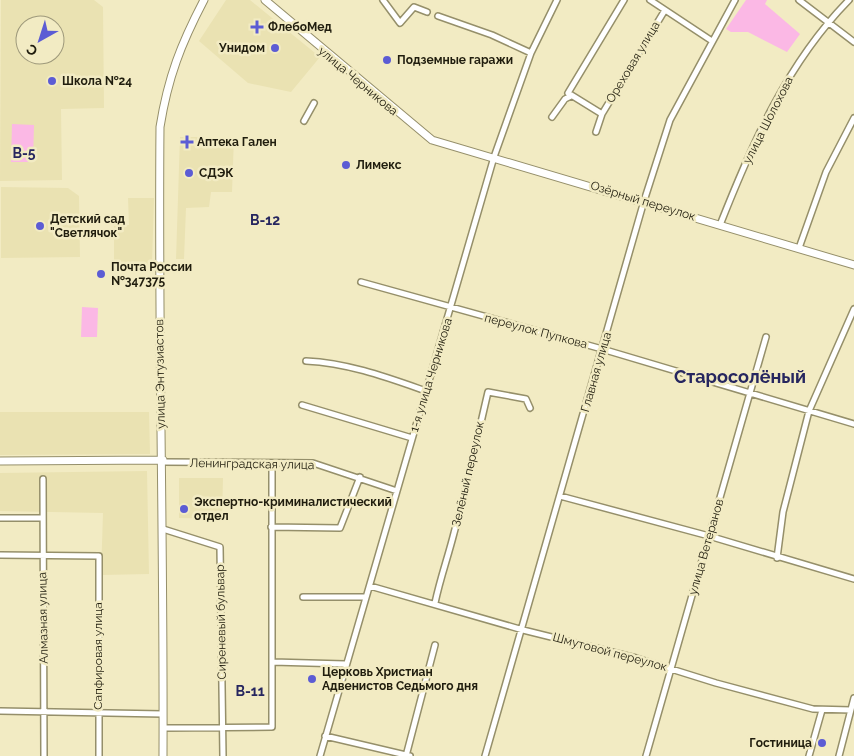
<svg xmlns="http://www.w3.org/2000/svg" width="854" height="756" font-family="Raleway,sans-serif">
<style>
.built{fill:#eae2b2;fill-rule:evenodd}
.green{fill:#fbb8e5}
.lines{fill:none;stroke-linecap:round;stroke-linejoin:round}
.minor-casing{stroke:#958f6a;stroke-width:8}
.tertiary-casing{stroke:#958f6a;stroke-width:9}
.minor{stroke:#fff;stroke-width:5}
.tertiary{stroke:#fff;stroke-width:7}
.poi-dot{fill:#5c5cd4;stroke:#f2ebc3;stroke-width:2}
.labels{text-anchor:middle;stroke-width:5;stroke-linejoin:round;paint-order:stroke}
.poi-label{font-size:12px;font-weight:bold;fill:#201d0e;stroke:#f2ebc3;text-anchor:start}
.street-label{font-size:12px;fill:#201d0e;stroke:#f2ebc3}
.neighbourhood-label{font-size:14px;font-weight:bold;fill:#26265f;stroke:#f2ebc3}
.district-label{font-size:18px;font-weight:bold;fill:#26265f;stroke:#f2ebc3}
</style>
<rect width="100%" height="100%" fill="#f2ebc3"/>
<path class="built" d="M1,0H94L103,7L104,108L61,109L62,180L0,181ZM25,25H55V55H25Z
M226,0H250L320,57L291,92L248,83L199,41Z
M180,137H234L232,192H211L209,207L186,208L184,259H176Z
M1,187L68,188L79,196L80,257L1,258Z
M128,198H154L152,266L114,265V226L129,225Z
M0,412H149L150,454L0,455Z
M147,471L149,574L101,575L103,513L0,511V473Z
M179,478H223L222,519L179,518Z"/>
<path class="green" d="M746,0H767L765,4L800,34L787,52L748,32H731L726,29Z
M12,124L34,125L33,162H11Z
M82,307L98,308L97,337H81Z"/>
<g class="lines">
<defs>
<path id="minor" d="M383,0L400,23L414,7L427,12
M624,0L568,93L602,114L665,10
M650,0L712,41
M799,0L854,42
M438,16L492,35L531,53
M552,117L565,99L571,96
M304,121L314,103
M596,132L602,114
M720,225C752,144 787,63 849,0
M799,248L826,172L854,118
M361,282L602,349L854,424
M306,361C348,363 386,377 426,391
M302,405L412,438
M162,462L313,463L397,491
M43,479L44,756
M560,496L709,536L854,579
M0,518H42
M271,527L340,528L360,477
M163,529L220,547L223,756
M0,555L99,556V756
M777,558L783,512L809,411L854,309
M370,586L523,630L636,658L716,683L813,709L851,710
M303,597H366
M435,603C440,579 448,557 454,533C467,486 477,439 488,392L526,399L530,408
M273,662L345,664
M0,711L163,714
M163,728L272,727V463
M325,736L410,756
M320,756L494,157L531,53L557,0
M406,756L435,645
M485,756L644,201L670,120L735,0
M646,756L766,337
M809,756L822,710
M839,756L854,698"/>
<path id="tertiary" d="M265,0L432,140L854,265
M0,461L163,460
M163,756C164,546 158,337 160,127C168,77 181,44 204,0"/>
</defs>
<use href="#minor" class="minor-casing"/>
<use href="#tertiary" class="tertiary-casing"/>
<use href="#minor" class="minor"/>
<use href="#tertiary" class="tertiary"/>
</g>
<g class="poi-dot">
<path d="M254.5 19.5h5v5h5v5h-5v5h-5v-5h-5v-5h5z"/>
<circle cx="275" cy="48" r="5"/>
<circle cx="387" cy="60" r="5"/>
<circle cx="52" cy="81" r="5"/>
<path d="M184.5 134.5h5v5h5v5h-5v5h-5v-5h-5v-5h5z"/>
<circle cx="346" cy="165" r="5"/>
<circle cx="189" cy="173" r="5"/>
<circle cx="40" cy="226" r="5"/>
<circle cx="101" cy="274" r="5"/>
<circle cx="184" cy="509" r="5"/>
<circle cx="312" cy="679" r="5"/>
<circle cx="822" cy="743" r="5"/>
</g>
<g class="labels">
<g class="poi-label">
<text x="268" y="31">ФлебоМед</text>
<text x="265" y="52" text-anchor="end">Унидом</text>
<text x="397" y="64">Подземные гаражи</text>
<text x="62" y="85">Школа №24</text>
<text x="197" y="146">Аптека Гален</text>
<text x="356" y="169">Лимекс</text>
<text x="199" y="177">СДЭК</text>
<text x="50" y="223">Детский сад<tspan x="50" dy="14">"Светлячок"</tspan></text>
<text x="111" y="271">Почта России<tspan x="111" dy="14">№347375</tspan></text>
<text x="194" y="506">Экспертно-криминалистический<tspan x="194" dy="14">отдел</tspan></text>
<text x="322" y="676">Церковь Христиан<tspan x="322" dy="14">Адвенистов Седьмого дня</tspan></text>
<text x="812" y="747" text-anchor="end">Гостиница</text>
</g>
<g class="street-label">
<text transform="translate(633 62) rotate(-59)" y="4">Ореховая улица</text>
<text transform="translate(358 81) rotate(40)" y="4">улица Черникова</text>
<text transform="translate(768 120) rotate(-63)" y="4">улица Шолохова</text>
<text transform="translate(643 201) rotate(17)" y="4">Озёрный переулок</text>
<text transform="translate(536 331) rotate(15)" y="4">переулок Пупкова</text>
<text transform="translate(596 372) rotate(-74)" y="4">Главная улица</text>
<text transform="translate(160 374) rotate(-91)" y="4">улица Энтузиастов</text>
<text transform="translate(431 375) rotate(-73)" y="4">1-я улица Черникова</text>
<text transform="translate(252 464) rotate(1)" y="4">Ленинградская улица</text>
<text transform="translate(468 474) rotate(-77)" y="4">Зелёный переулок</text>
<text transform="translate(706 547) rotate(-74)" y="4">улица Ветеранов</text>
<text transform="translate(43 618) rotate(-91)" y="4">Алмазная улица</text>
<text transform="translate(221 622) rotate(-91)" y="4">Сиреневый бульвар</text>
<text transform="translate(610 652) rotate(15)" y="4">Шмутовой переулок</text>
<text transform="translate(98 656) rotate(-90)" y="4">Сапфировая улица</text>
</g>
<g class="neighbourhood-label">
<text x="24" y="158">В-5</text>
<text x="265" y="225">В-12</text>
<text x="250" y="696">В-11</text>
</g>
<g class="district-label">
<text x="740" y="383">Староcолёный</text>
</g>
</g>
<g transform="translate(40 40) rotate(219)"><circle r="24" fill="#f2ebc3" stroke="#9e997b"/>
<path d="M0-4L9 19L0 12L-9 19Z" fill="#5c5cd4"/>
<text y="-8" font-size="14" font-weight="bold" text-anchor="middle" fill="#201d0e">С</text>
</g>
</svg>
